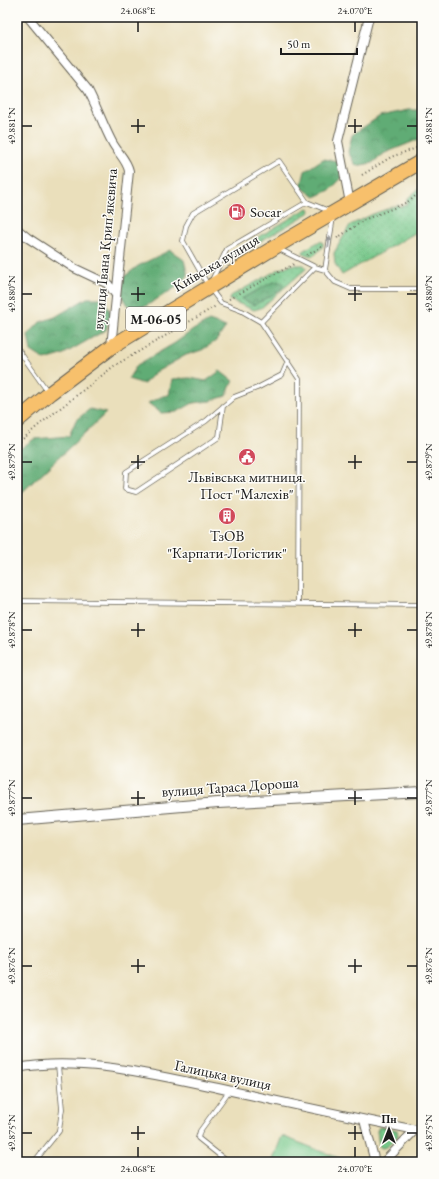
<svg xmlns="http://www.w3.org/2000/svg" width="439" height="1179" font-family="'EB Garamond',serif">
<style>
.grass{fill:url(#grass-dots);stroke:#497252}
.forest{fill:url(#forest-crowns);stroke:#3e6448}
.park{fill:#76c789;stroke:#497252}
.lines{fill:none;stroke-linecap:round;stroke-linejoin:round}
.service-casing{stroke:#646054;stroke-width:5.5}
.minor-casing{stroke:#646054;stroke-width:10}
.tertiary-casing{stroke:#646054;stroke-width:12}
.trunk-casing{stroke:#646054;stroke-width:16}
.path{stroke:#646054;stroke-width:2;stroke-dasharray:1 3;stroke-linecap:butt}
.service{stroke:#fff;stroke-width:4}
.minor{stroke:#fff;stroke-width:8}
.tertiary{stroke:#fff;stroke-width:10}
.trunk{stroke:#f7c06c;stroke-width:14}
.oneway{fill:#999}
.ticks{fill:none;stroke:#1c1c1c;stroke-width:1.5}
.labels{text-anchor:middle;stroke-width:3;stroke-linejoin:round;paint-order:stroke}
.shield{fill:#fdfcf7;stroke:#605f5e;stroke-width:1}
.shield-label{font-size:14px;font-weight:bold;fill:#1c1c1c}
.poi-label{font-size:15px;fill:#1c1c1c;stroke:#fdfcf7}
.street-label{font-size:15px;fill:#1c1c1c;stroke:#fdfcf7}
.neatline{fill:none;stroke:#1c1c1c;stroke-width:1.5}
.ticks-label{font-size:10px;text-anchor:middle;fill:#1c1c1c}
</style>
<defs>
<pattern id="grass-dots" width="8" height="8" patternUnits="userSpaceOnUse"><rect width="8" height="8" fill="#76c789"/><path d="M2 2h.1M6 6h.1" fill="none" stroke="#66aa76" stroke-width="1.8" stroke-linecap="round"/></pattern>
<pattern id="forest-crowns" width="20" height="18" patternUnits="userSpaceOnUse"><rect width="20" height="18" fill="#60ac75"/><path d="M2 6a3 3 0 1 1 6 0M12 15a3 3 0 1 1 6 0" fill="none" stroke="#4e8b5f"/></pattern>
</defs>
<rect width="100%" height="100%" fill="#fdfcf7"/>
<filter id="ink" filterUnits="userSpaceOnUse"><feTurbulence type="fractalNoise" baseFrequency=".025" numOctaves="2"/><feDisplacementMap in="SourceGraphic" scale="8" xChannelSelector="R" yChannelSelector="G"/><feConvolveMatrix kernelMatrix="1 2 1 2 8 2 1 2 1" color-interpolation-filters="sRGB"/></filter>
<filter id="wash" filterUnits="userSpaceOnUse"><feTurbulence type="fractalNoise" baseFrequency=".012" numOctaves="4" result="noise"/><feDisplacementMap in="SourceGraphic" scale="16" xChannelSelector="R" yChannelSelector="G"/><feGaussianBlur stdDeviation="0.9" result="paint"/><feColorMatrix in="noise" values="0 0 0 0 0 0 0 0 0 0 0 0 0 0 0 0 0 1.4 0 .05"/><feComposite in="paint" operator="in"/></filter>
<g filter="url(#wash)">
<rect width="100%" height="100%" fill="#eadfbb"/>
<path class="grass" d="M422,186V229L342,275L335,264L334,253L350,225L373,214L398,205L401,207L407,204V199Z
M309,208L310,211L309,213L235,256L232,255L233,252L306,209Z
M320,241L323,243V246C316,254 315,259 303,253L304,250Z
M290,265H304L307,268L261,308L254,310L230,300L231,296L279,269Z
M379,1127L388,1128L397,1130L398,1136L387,1147L382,1148L379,1146L377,1131Z"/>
<path class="forest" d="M409,110H422V138L385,153L372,163L356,166L348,152L352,135L380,116Z
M323,159L340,161L342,178L330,190L315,197L301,187L305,171Z
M170,250L184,260L188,276L175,288L146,306L129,307L121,293L125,276L138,266Z
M278,281L284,285L279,291L254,305L241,299L271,283Z
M87,298H103L111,313L106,330L62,355L45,360L31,351L28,335L40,322L55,317Z
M209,321L226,327L216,341L202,350L186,355L156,372L144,384L128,379L137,365L175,343L193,330Z
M220,371L233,381L226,396L210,401L193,403L177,412L161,413L148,403L163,396L169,395L172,379L190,378L206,381Z
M90,409L106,413L17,497V451L34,439L69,436L76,420Z"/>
<path class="park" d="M282,1136L344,1160L343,1162H272Z"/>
</g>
<g filter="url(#ink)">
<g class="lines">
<defs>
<path id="service" d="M279,249L315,267L325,270L335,282L351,289H422
M325,270L333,217
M212,280L227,249L307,202L329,211
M261,322L315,267
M17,348L48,392
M223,406L219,437L136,492L125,489L126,472L206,421L234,397L257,388L282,375L288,361
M17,601L422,605
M298,603L299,379L261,322L242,311L221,303L209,287L183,241L186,226L193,213L279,161L307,202
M34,1162L59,1131L62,1109L58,1065
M228,1162L198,1138L200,1131L229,1091"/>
<path id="minor" d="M28,17L88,90C97,107 103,125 112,142C117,152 127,160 129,171L111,347
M350,203L338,141L369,17
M17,229L28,238L74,268L108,284L116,295
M17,1068C81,1056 155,1075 218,1088C286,1103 354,1118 422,1131
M364,1120L375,1162
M384,1162L415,1130"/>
<path id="tertiary" d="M17,820L218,803L422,792"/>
<path id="trunk" d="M17,421L50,393L111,347L275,247L422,161"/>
</defs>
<use href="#service" class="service-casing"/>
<use href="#minor" class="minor-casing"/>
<use href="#tertiary" class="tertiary-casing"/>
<use href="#trunk" class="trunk-casing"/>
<path class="path" d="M362,175L391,157L422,146
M337,238L366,219L399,206L411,200L422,190
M307,255L323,246
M229,299L294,264
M17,444L40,424L114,366L216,306"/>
<use href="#service" class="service"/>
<use href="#minor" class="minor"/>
<use href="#tertiary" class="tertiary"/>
<use href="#trunk" class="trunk"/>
</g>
<defs><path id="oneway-solid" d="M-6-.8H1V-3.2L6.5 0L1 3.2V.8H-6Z"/></defs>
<use class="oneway" href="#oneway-solid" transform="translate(329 242) rotate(-82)"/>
</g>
<path class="ticks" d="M138,22V32M355,22V32M138,119V133M355,119V133M22,126H32M131,126H145M348,126H362M407,126H417M138,287V301M355,287V301M22,294H32M131,294H145M348,294H362M407,294H417M138,455V469M355,455V469M22,462H32M131,462H145M348,462H362M407,462H417M138,623V637M355,623V637M22,630H32M131,630H145M348,630H362M407,630H417M138,791V805M355,791V805M22,798H32M131,798H145M348,798H362M407,798H417M138,959V973M355,959V973M22,966H32M131,966H145M348,966H362M407,966H417M138,1126V1140M355,1126V1140M22,1133H32M131,1133H145M348,1133H362M407,1133H417M138,1147V1157M355,1147V1157"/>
<defs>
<symbol id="fuel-disc" viewBox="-11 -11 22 22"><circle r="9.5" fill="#d1495b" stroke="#fdfcf7"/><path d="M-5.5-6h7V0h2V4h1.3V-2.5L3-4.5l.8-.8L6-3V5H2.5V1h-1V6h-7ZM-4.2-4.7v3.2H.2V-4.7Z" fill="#fff"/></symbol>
<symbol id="civic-disc" viewBox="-11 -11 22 22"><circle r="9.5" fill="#d1495b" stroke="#fdfcf7"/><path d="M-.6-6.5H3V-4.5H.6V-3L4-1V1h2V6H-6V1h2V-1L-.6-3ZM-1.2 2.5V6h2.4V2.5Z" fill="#fff"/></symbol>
<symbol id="building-disc" viewBox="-11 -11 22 22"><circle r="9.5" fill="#d1495b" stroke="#fdfcf7"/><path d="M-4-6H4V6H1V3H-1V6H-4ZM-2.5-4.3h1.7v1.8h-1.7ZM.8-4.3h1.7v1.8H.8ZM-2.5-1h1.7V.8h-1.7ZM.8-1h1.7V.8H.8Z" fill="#fff"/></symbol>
</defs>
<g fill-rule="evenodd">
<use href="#fuel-disc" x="227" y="202" width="20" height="20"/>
<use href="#civic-disc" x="237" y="447" width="20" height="20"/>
<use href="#building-disc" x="217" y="506" width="20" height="20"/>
</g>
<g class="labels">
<rect class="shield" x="126" y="307" width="60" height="24" rx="3"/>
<g class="shield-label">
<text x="156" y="324">М-06-05</text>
</g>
<g class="poi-label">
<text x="250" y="217" text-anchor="start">Socar</text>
<text x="247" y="482">Львівська митниця.<tspan x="247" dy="17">Пост "Малехів"</tspan></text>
<text x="227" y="541">ТзОВ<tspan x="227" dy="17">"Карпати-Логістик"</tspan></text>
</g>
<g class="street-label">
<text transform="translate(105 249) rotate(-85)" y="5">вулиця Івана Крипʼякевича</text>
<text transform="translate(216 263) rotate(-31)" y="5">Київська вулиця</text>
<text transform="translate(230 787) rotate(-4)" y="5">вулиця Тараса Дороша</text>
<text transform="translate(223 1075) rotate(12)" y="5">Галицька вулиця</text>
</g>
</g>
<rect width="439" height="1179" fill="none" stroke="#fdfcf7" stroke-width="44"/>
<g transform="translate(389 1129)" stroke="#fdfcf7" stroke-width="3" paint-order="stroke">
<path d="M0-3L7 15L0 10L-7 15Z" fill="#1c1c1c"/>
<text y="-6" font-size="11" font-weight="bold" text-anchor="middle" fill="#1c1c1c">Пн</text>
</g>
<path d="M281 48v6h76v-6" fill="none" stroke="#1c1c1c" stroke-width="2"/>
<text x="287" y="48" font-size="12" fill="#1c1c1c" stroke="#fdfcf7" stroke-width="3" paint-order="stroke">50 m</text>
<rect x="22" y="22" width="395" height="1135" class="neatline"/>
<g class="ticks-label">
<text x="138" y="14">24.068°E</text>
<text x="355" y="14">24.070°E</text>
<text transform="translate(11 126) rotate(-90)" y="4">49.881°N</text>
<text transform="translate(428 126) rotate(-90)" y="4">49.881°N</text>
<text transform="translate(11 294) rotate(-90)" y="4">49.880°N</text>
<text transform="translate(428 294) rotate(-90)" y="4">49.880°N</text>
<text transform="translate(11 462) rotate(-90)" y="4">49.879°N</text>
<text transform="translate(428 462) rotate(-90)" y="4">49.879°N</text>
<text transform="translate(11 630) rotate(-90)" y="4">49.878°N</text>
<text transform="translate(428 630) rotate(-90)" y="4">49.878°N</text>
<text transform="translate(11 798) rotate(-90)" y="4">49.877°N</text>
<text transform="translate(428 798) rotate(-90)" y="4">49.877°N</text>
<text transform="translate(11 966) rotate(-90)" y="4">49.876°N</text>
<text transform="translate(428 966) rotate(-90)" y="4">49.876°N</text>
<text transform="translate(11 1133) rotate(-90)" y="4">49.875°N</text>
<text transform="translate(428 1133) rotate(-90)" y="4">49.875°N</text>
<text x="138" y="1172">24.068°E</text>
<text x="355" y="1172">24.070°E</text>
</g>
</svg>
